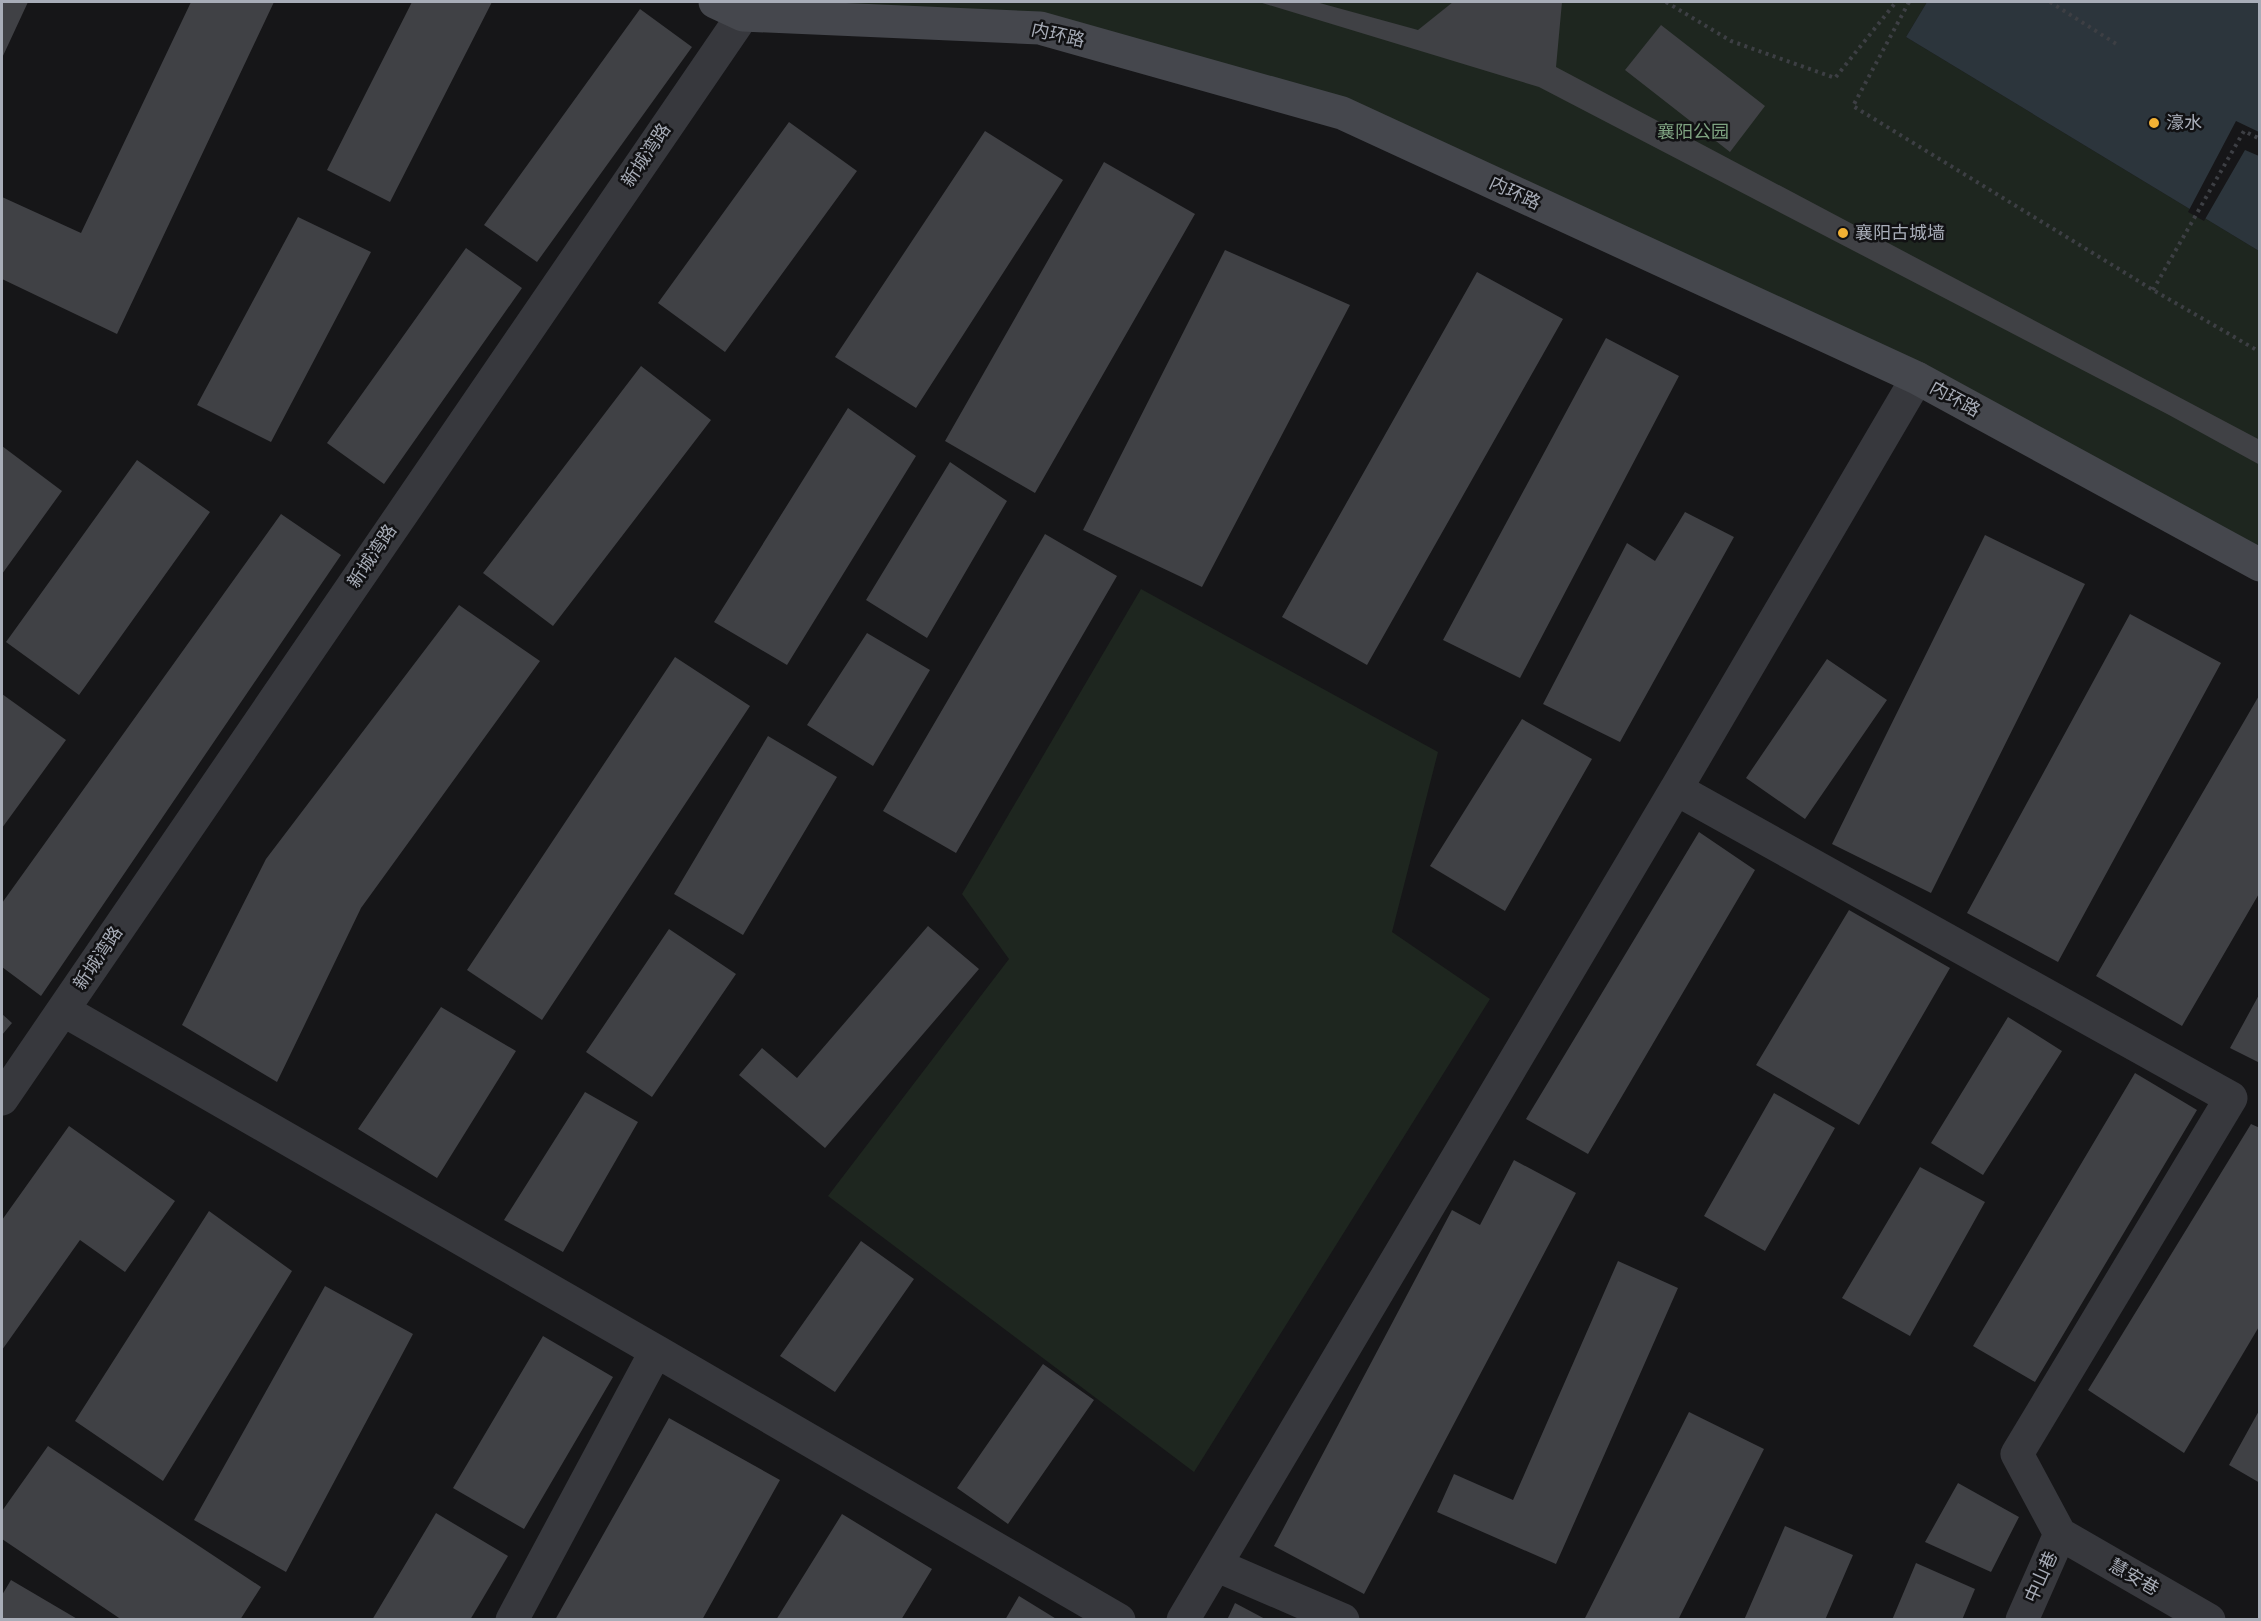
<svg xmlns="http://www.w3.org/2000/svg" width="2261" height="1621" font-family="'Archivo Narrow','Noto Sans SC',sans-serif">
<style>
.green{fill:#1e261f}
.water{fill:#2c353c}
.pier{fill:#161618}
.building{fill:#404145}
.lines{fill:none;stroke-linecap:round;stroke-linejoin:round}
.path{stroke:#3d3f44;stroke-width:4;stroke-dasharray:3 4.5;stroke-linecap:butt}
.street{stroke:#37383d;stroke-width:33}
.secondary{stroke:#45474d;stroke-width:33}
.poi-dot{fill:#f2b134;stroke:#111113;stroke-width:2}
.labels{text-anchor:middle;stroke-width:5;stroke-linejoin:round;paint-order:stroke}
.street-label{font-size:18px;fill:#a8adb8;stroke:#111113}
.poi-label{font-size:18px;fill:#a8adb8;stroke:#111113;text-anchor:start}
.park-label{font-size:18px;fill:#7fa381;stroke:#111113}
</style>
<rect width="100%" height="100%" fill="#161618"/>
<path class="green" d="M742,2H1927L1906,37L2259,251V565L1342,113L1040,28Z
M1141,589L1438,752L1392,932L1490,999L1194,1472L828,1196L1009,959L962,894Z"/>
<path class="water" d="M1927,2H2259V251L1906,37Z"/>
<path class="pier" d="M2236,121L2259,132V156L2245,150L2204,221L2188,212Z"/>
<path class="building" d="M2,2H28L2,58Z
M191,2H274L117,334L2,279V197L81,233Z
M412,2H492L390,202L327,170Z
M1259,2H1316L1418,30L1453,2H1562L1556,67L2260,440V465L2169,415L1539,87Z
M640,9L692,47L537,262L484,225Z
M1661,25L1765,106L1730,152L1625,70Z
M789,122L857,171L725,352L658,303Z
M985,131L1063,180L916,408L835,357Z
M1104,162L1195,214L1035,493L945,441Z
M298,217L371,252L271,442L197,405Z
M466,248L522,288L384,484L327,443Z
M1225,250L1350,305L1202,587L1083,530Z
M1477,272L1563,319L1367,665L1282,617Z
M1606,338L1679,376L1520,678L1443,640Z
M641,366L711,420L553,626L483,573Z
M848,408L916,456L787,665L714,622Z
M2,446L62,491L2,574Z
M137,460L210,512L79,695L6,642Z
M950,462L1007,501L927,638L866,600Z
M1685,512L1734,537L1620,742L1543,704L1627,543L1655,561Z
M281,514L341,555L41,996L2,967V903Z
M1045,534L1117,576L956,853L883,811Z
M1985,535L2085,584L1931,893L1832,844Z
M459,605L540,661L361,908L277,1082L182,1025L266,859Z
M2130,614L2221,663L2058,962L1967,913Z
M867,633L930,670L873,766L807,725Z
M675,657L750,706L542,1020L467,970Z
M1827,659L1887,700L1805,819L1746,778Z
M2,694L66,740L2,828Z
M2260,694V892L2182,1026L2096,976Z
M1522,719L1592,759L1505,911L1430,866Z
M768,736L837,777L743,935L674,894Z
M1699,832L1755,870L1588,1154L1526,1119Z
M1849,910L1950,968L1859,1125L1756,1065Z
M928,926L979,969L825,1148L739,1075L762,1048L797,1078Z
M669,929L736,974L652,1097L586,1052Z
M2260,993V1063L2230,1048Z
M441,1007L516,1051L437,1178L358,1129Z
M2,1014L12,1023L2,1035Z
M2008,1017L2062,1051L1983,1175L1931,1143Z
M2135,1073L2197,1110L2035,1382L1973,1346Z
M585,1092L638,1122L563,1252L504,1220Z
M1774,1093L1835,1128L1765,1251L1704,1216Z
M2251,1124L2260,1128V1325L2184,1453L2088,1390Z
M69,1126L175,1201L125,1272L80,1240L2,1350V1220Z
M1514,1160L1576,1193L1364,1594L1274,1546L1452,1210L1480,1225Z
M1920,1167L1985,1202L1910,1336L1842,1298Z
M209,1211L292,1271L163,1481L75,1421Z
M861,1241L914,1279L835,1392L780,1356Z
M1618,1261L1678,1288L1556,1564L1437,1512L1454,1474L1513,1500Z
M325,1286L413,1334L286,1572L194,1520Z
M543,1336L613,1377L524,1529L453,1488Z
M1043,1364L1094,1400L1008,1524L957,1488Z
M2260,1409V1483L2229,1465Z
M1689,1412L1764,1449L1678,1620H1584Z
M669,1418L780,1480L702,1620H555Z
M48,1446L261,1587L240,1620H122L2,1539V1511Z
M1958,1483L2019,1517L1991,1572L1925,1542Z
M436,1513L508,1556L470,1620H372Z
M842,1514L932,1569L901,1620H776Z
M1785,1526L1853,1555L1825,1620H1744Z
M1916,1563L1975,1589L1962,1620H1892Z
M11,1580L79,1620H2V1595Z
M1019,1596L1058,1620H1005Z
M1235,1603L1267,1620H1227Z"/>
<g class="lines">
<path class="path" d="M1666,2L1731,41L1835,78L1896,2
M1909,2L1853,106L2153,290L2260,352
M2050,2L2118,45
M2153,290L2244,131L2260,139"/>
<path class="street" d="M1917,378L1676,789L2231,1098L2017,1454L2060,1534
M63,1010L656,1351L512,1620
M2,1099L743,15
M656,1351L1119,1620
M2060,1534L2209,1620
M1216,1565L1343,1620
M1183,1620L1676,789
M2022,1620L2060,1534"/>
<path class="secondary" d="M715,2L743,15L1040,28L1342,113L1917,378L2260,565"/>
</g>
<g class="poi-dot">
<circle cx="2154" cy="123" r="6"/>
<circle cx="1843" cy="233" r="6"/>
</g>
<g class="labels">
<g class="street-label">
<text transform="translate(1058 35) rotate(13)" y="6">内环路</text>
<text transform="translate(646 155) rotate(-56)" y="6">新城湾路</text>
<text transform="translate(1515 193) rotate(25)" y="6">内环路</text>
<text transform="translate(1955 399) rotate(29)" y="6">内环路</text>
<text transform="translate(372 556) rotate(-56)" y="6">新城湾路</text>
<text transform="translate(98 958) rotate(-56)" y="6">新城湾路</text>
<text transform="translate(2041 1577) rotate(-66)" y="6">中山巷</text>
<text transform="translate(2134 1577) rotate(30)" y="6">慧安巷</text>
</g>
<g class="poi-label">
<text x="2166" y="129">濠水</text>
<text x="1855" y="239">襄阳古城墙</text>
</g>
<g class="park-label">
<text x="1693" y="138">襄阳公园</text>
</g>
</g>
<rect width="2261" height="1621" fill="none" stroke="#a8adb8" stroke-width="6"/>
</svg>
